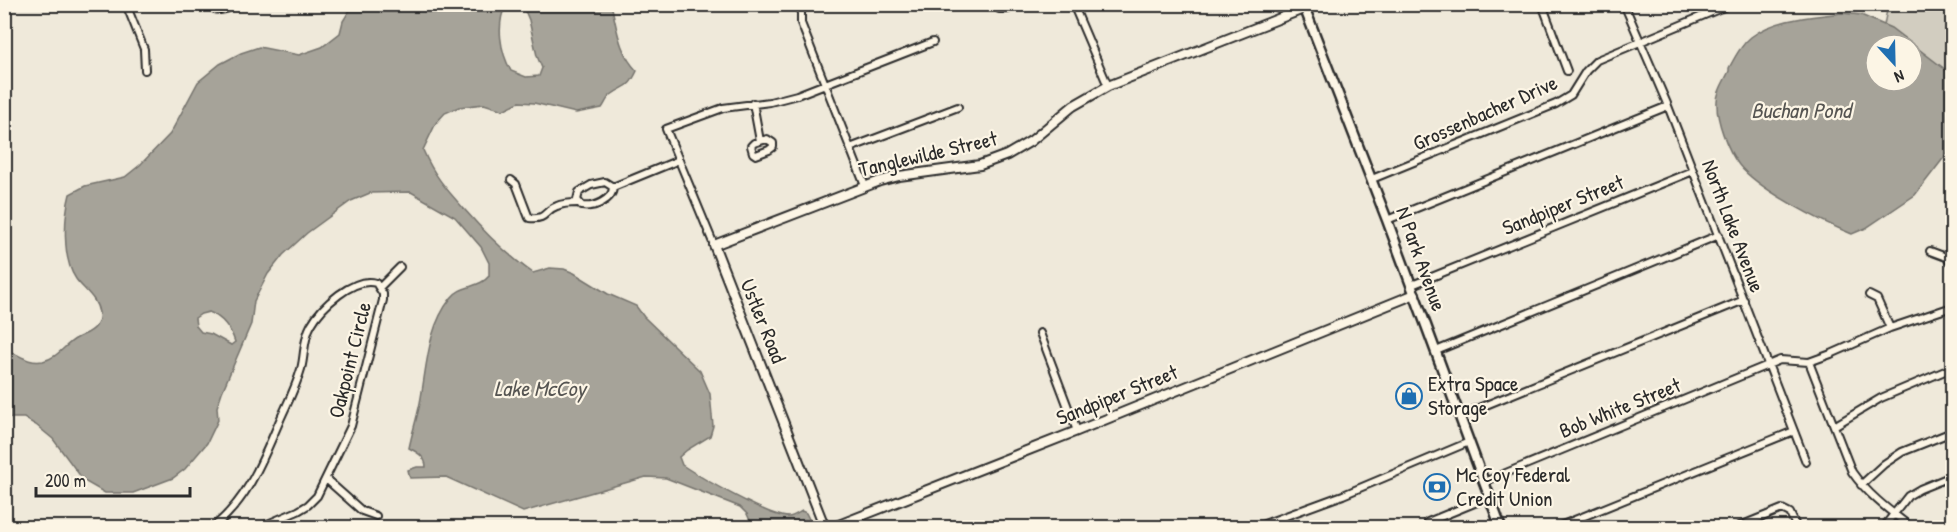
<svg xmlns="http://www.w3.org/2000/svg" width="1957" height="532" font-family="'Patrick Hand',sans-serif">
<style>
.green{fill:#d2cdc0;stroke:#7e7c76;stroke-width:1.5}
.water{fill:#a6a399;stroke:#75736d;stroke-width:1.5;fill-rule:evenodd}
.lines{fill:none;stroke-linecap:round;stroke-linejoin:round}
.minor-casing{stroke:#2b2b2b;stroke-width:10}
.tertiary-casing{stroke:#2b2b2b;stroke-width:12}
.secondary-casing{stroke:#2b2b2b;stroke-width:13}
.minor{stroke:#fcf5e5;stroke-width:6}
.tertiary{stroke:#fcf5e5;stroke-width:8}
.secondary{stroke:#fcf5e5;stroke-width:8}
.labels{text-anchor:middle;stroke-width:4.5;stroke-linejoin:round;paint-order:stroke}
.street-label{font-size:21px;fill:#2b2b2b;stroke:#fcf5e5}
.poi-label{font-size:21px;fill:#2b2b2b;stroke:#fcf5e5;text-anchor:start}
.water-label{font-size:22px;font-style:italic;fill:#565552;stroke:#fcf5e5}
</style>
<rect width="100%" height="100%" fill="#efe9da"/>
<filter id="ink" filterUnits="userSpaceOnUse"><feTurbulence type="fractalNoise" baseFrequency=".0167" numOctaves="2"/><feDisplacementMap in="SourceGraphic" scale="12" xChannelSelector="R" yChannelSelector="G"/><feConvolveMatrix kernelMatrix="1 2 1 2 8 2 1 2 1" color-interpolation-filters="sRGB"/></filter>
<g filter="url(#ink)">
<path class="green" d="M1888,5H1952V85L1912,45H1880Z"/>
<path class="water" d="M506,4C496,25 500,51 511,71L526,77L539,76L542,68L537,56L529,20L526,13L518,5L611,4C617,28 619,53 637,71C628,90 626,84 611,95C607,98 605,104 602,108L576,113L534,103L519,102L503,110L484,104L459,107L445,113L436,123L423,150C434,176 447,190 465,210C486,234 507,255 533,273L550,268L564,269L574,273L608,294L636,306L644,317L700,371L710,394L713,426L710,436L687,450L679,457L682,465C700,477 771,518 789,517C794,516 798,513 802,511L806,513L813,527H753L747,514L740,507L666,478L646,477L523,512L446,477L410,478L408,470L417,467H426C426,457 417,452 409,448C412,433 417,418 420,403C427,367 427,328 451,298C460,285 480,288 489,276V263L481,247L455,217L411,192L370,193L351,201L307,233L283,255L268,274L254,301L251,324L222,392L217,407L218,420L207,443L185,469L173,478L133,493H105L84,481L53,439L36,425L24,418H5V350C17,352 26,364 43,361C58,358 65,344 77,338C84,334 91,333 96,326C98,323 100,317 99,313C97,298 84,290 76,279C62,259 64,217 70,194L85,186L125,177L140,165L170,134L198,82L220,64L241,53L259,47L299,55L322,47L340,33L343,21L353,5ZM209,312C222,317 231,329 235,342L231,345L211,334L201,332L196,326L195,318L201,314Z
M1842,13L1861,15L1891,28L1946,70L1952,81V144L1949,151L1915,195L1866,228L1852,234C1822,222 1759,190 1739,165C1727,149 1716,120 1717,101C1717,91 1725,80 1729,71V68C1735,57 1741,45 1751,37C1776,18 1812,17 1842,13ZM1876,45H1912V81H1876Z"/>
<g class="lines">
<defs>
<path id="minor" d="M126,4L144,49L145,70
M209,4C215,13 226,11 234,4
M803,4L801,10V23L865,186
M996,4L999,9H1008L1018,4
M1073,4L1108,86
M1542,4L1567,71
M1624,4L1668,106L1806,462
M753,103L760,141
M767,139L773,143V147L769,150L756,155L753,153L751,146L754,143Z
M850,148L958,107
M1372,179L1556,104L1571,95L1586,71L1597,60L1731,4
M511,180L516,184L529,218C548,220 544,210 557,206C563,203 571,203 578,203
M613,187L605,182L591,185L579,192L577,200L582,206C594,208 613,200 613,187L679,160
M1387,220L1668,106
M714,245L666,129L723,108L770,102L797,95L933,42
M1930,251L1946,257L1952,264
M1412,285L1693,171
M380,287L400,267
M1869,295L1877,299L1890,328
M1040,333L1077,431
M1436,351L1719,235
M1809,362L1852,472C1868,495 1890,511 1912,528
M1459,416L1744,300
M1834,426L1881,398L1952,368
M326,479L362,511L376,516
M1484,482L1780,360L1809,362L1831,354L1890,328L1952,307
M1861,485L1884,464L1902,452L1952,432
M1428,522L1489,497
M212,528C248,500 262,461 280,420C287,404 296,387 301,369C305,355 303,339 311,325C321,307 354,276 376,283L383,294V300L351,426L317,496L308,505L298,511L258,528
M1253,528L1343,495L1469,442
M1555,528L1794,431
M1735,528L1782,509L1790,513L1797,528
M1883,528L1908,496L1920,489L1952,476
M1942,528L1952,523"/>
<path id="tertiary" d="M825,528L714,245L880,181L899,176L980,165L1007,155L1031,141L1073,106L1108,86L1316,4
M831,528L1077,431L1415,294"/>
<path id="secondary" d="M1303,4L1387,220L1501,528"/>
</defs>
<use href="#minor" class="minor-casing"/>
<use href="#tertiary" class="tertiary-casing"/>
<use href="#secondary" class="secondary-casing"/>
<use href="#minor" class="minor"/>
<use href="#tertiary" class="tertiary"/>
<use href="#secondary" class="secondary"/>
</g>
</g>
<defs>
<symbol id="shop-ring" viewBox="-11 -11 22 22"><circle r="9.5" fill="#fcf5e5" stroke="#1f6fb2" stroke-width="1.5"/><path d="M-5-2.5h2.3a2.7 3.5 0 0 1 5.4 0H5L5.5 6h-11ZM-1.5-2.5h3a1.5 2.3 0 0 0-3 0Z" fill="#1f6fb2"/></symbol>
<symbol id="bank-ring" viewBox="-11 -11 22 22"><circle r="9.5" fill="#fcf5e5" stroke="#1f6fb2" stroke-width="1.5"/><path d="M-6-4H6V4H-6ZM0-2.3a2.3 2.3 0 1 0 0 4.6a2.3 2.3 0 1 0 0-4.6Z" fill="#1f6fb2"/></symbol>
</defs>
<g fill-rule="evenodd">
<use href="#shop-ring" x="1394" y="381" width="30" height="30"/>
<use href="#bank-ring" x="1422" y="472" width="30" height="30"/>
</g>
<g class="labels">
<g class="street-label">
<text transform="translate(1485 113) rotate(-24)" y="7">Grossenbacher Drive</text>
<text transform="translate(928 154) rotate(-13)" y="7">Tanglewilde Street</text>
<text transform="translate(1563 205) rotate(-22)" y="7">Sandpiper Street</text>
<text transform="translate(1733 226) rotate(69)" y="7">North Lake Avenue</text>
<text transform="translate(1421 259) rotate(70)" y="7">N Park Avenue</text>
<text transform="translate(763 321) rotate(68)" y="7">Ustler Road</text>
<text transform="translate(350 360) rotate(-76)" y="7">Oakpoint Circle</text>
<text transform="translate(1117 395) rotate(-22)" y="7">Sandpiper Street</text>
<text transform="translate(1620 408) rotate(-22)" y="7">Bob White Street</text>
</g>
<g class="poi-label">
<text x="1428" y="391">Extra Space<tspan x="1428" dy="24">Storage</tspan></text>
<text x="1456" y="482">Mc Coy Federal<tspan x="1456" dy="24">Credit Union</tspan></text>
</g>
<g class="water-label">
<text x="1801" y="118">Buchan Pond</text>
<text x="540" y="396">Lake McCoy</text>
</g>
</g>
<rect width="1957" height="532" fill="none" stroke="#fcf5e5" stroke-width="24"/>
<rect x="12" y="12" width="1933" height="508" fill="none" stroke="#2b2b2b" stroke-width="2" filter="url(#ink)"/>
<g transform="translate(1894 63) rotate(158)"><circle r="28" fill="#fcf5e5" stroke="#a8a49b" stroke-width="1.5"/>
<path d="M0-4.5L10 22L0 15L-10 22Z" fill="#1f6fb2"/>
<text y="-9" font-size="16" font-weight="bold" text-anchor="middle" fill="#2b2b2b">N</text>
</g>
<path d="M36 487v9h154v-9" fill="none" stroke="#2b2b2b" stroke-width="3"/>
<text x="45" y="487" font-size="18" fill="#2b2b2b" stroke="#fcf5e5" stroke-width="4.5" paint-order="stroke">200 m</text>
</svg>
